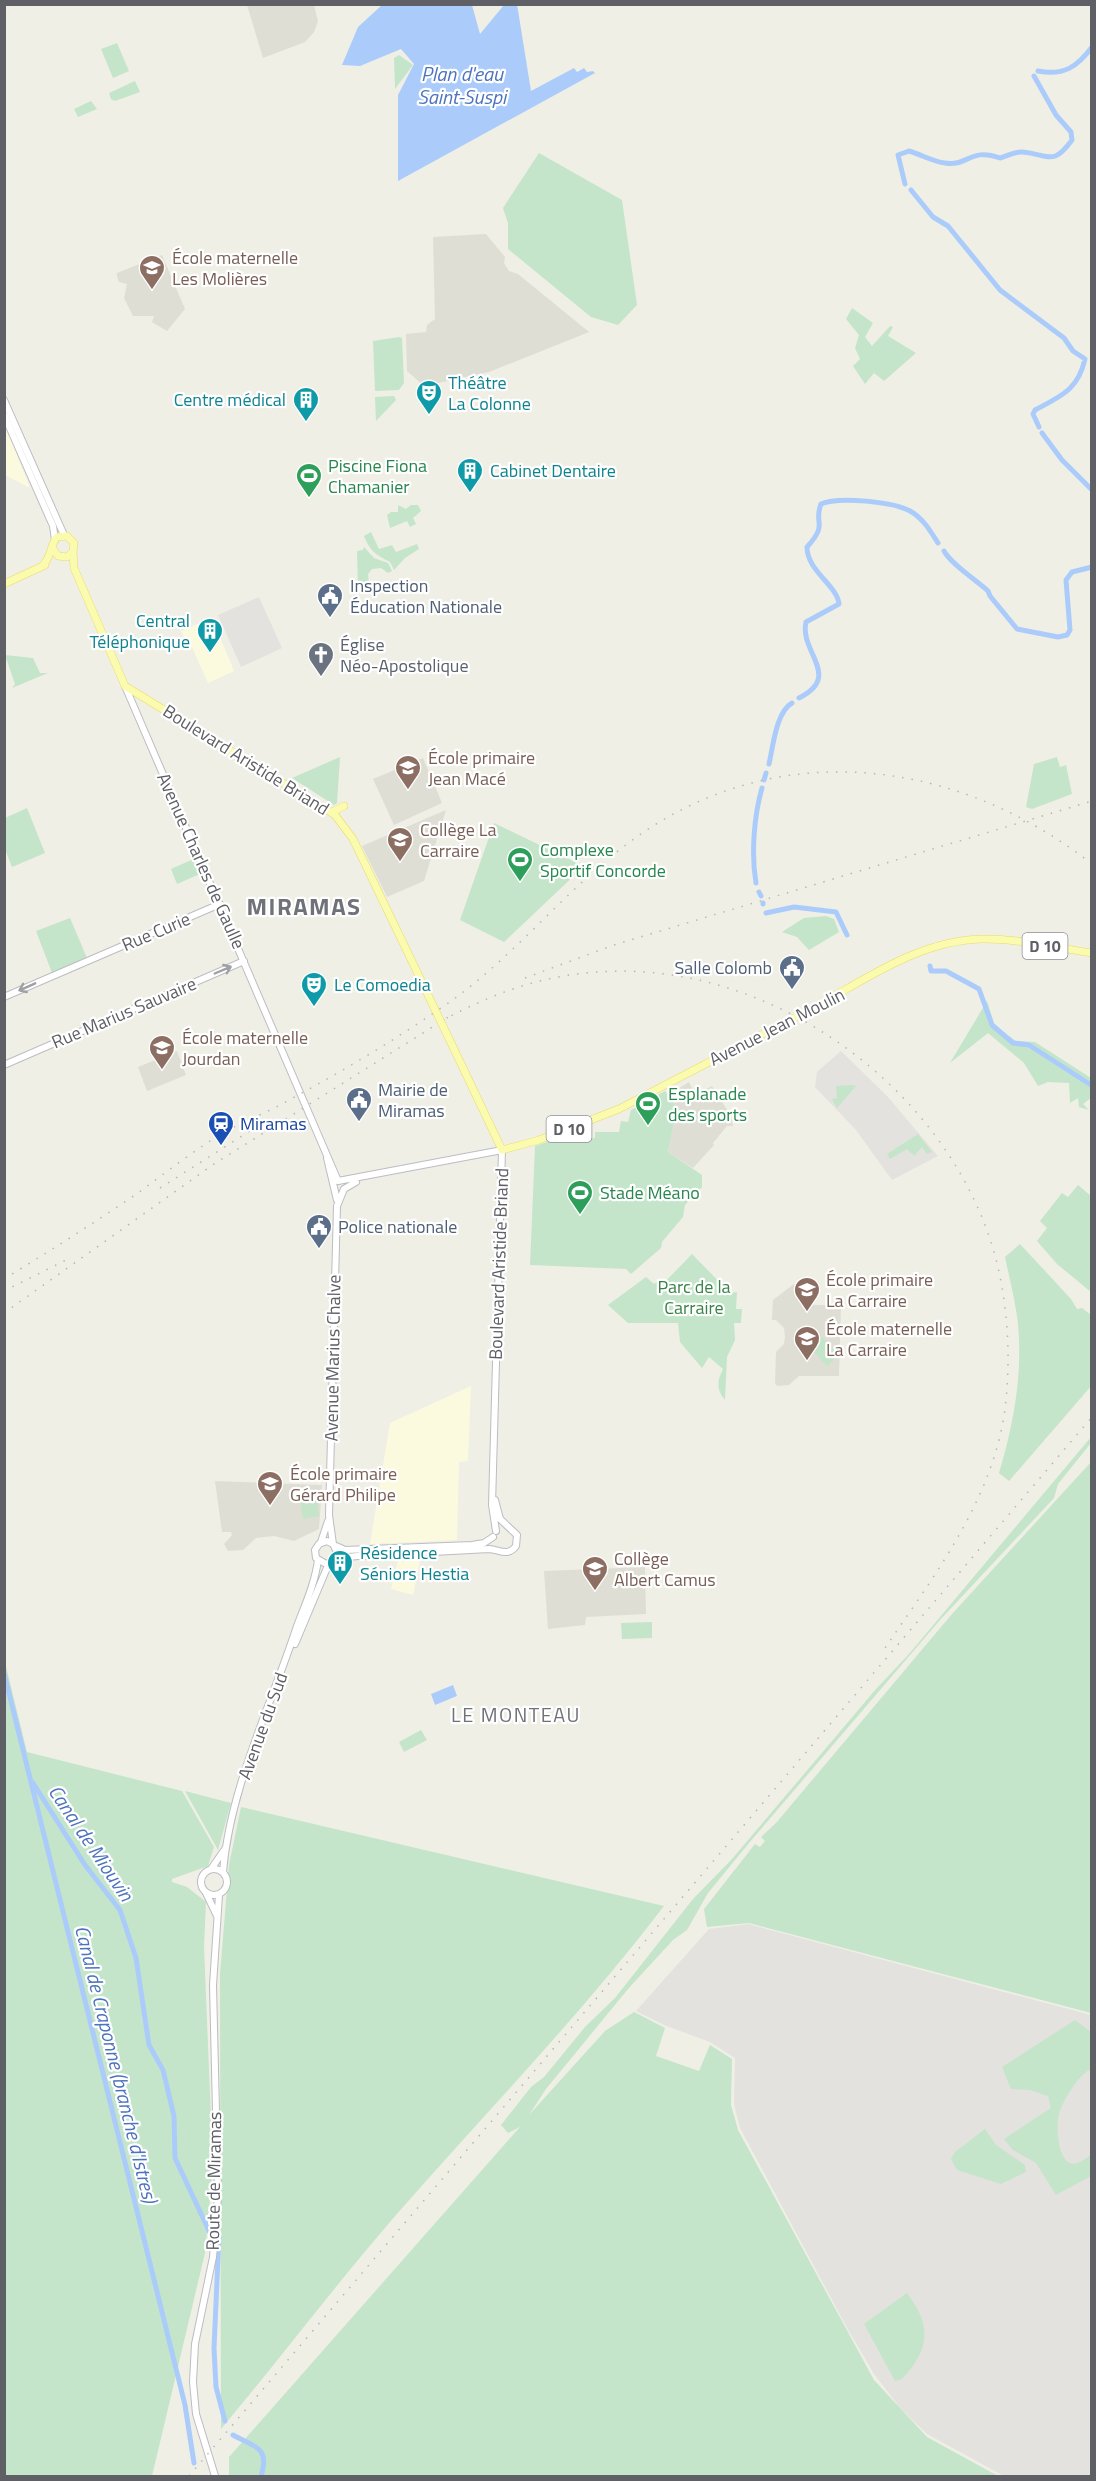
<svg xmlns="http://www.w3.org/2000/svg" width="1096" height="2481" font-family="'Titillium Web',sans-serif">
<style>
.commercial{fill:#fcfade}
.industrial{fill:#e3e2de}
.education{fill:#dfded5}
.green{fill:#c4e5ca}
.water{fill:#abccfb}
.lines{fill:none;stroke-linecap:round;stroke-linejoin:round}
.canal{stroke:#abccfb;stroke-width:5}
.secondary-casing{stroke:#bcbdc3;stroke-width:8}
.primary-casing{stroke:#ebda64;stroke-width:8}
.secondary{stroke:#fff;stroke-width:6}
.primary{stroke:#fbfbb0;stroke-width:7}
.rail{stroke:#b6b7b7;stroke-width:1.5;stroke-dasharray:1.5 8;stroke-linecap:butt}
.primary-bridge-casing{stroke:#ebda64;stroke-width:8;stroke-linecap:butt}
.primary-bridge{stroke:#fbfbb0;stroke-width:7}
.oneway{stroke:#9ea0a3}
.labels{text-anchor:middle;stroke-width:4.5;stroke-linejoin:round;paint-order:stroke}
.shield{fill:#fff;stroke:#8e9094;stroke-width:1.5}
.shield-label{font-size:16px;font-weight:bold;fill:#5e6066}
.education-label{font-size:18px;fill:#785e54;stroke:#fff;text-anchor:start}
.culture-label{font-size:18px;fill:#0d838f;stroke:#fff;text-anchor:start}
.leisure-label{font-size:18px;fill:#27864d;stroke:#fff;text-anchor:start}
.service-label{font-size:18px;fill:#4e5e75;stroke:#fff;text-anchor:start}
.worship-label{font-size:18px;fill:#5b616d;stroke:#fff;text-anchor:start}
.street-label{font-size:18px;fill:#5e6066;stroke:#fff}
.transit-label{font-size:18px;fill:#164399;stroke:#fff;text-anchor:start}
.park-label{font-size:18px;fill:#398247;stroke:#fff}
.water-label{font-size:20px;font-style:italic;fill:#4d73bf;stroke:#fff}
.neighbourhood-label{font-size:20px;letter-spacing:1.5px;fill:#6f7278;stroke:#fff}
.district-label{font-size:24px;font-weight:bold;letter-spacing:1.5px;fill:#6f7278;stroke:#fff}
</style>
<rect width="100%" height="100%" fill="#efefe6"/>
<path class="commercial" d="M5,425L30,488L5,475Z
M212,618L234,671L208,683L192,647L189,648L181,631Z
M471,1386L468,1461L459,1462L457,1540L370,1544L390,1423Z
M420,1560L413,1595L391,1589L398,1561Z"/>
<path class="industrial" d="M259,597L282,648L241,667L218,615Z
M841,1051L887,1096L938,1156L892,1180L856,1130L815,1087L817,1072Z
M748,1924L1091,2015V2476H1004L927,2434L901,2409L874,2374L846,2326L740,2128L734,2104L735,2058L710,2042L664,2025L636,2011L709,1929Z"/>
<path class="education" d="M247,5H314L318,21L314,32L305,42L263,58Z
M486,234L505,257L504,263L509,271L518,274L589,332L489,372L424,386L407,371L406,334L426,332L427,325L435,319L433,237Z
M162,255L185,309L167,331L152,322L154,316H133L124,298L127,284L119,282L117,276V273Z
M423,758L442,803L394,825L373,779Z
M446,810L424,881L387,897L362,846Z
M177,1051L186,1075L147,1091L138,1067Z
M689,1082L695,1095L712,1086L731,1116L733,1126H727L713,1143L714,1145L693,1168L668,1152L677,1108L668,1095Z
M794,1284L814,1305H841L839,1376H799L789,1385L777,1386L775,1383L776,1352L784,1344L785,1337L784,1328L776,1320H772L773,1300Z
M215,1481L322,1485L319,1529L294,1541L274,1536L256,1538L243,1550L228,1551L224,1544L232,1535L231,1532H222Z
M645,1567L646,1614L586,1617L585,1625L548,1629L544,1571Z"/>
<path class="green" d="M117,43L129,71L113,78L101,49Z
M399,55L413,65L395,89L394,58Z
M135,81L140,92L115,101L111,99L109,93Z
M91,101L97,109L78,117L74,109Z
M539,153L622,200L637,305L618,325L591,317L508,249V223L503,208Z
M852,308L873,323L865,337L872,346L890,326L893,327L888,336L916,353L884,381L874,373L865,384L853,366L860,359L855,348L859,335L846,319Z
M399,337L402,338L404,383L399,390L375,391L373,341Z
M394,396L396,400L376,421L375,397Z
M398,505L406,509L411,505H418L421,511L413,518L416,524L410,527L407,521L390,528L387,515L391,512H398Z
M371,532L379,549L392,545L396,552L417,544L419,549L405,558L394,570L390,562C375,554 370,551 364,536Z
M364,547L374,558L388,563L392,571L388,573L381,568L372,569L368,574L369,585L358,590L357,551L363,550Z
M5,655L33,658L40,673H48L12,688L15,684Z
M340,757L337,803L334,805L292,778Z
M1057,757L1060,767L1066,765L1072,794L1032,809L1026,807L1034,764Z
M27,808L45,853L12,867L5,849V818Z
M494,823L579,864V871L504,942L460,920Z
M196,858L202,873L177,884L171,869Z
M826,916L834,919L839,932L809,950L797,937L782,932L804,918Z
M70,918L87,958L52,973L36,931Z
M987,1001L995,1026L1016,1041L1035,1042L1091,1078V1098L1083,1104L1089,1110L1079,1107L1078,1098L1070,1103L1069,1083L1048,1082L1038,1086L1024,1063L988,1033L950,1063Z
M852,1085L856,1086L837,1108L832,1099L837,1098L836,1086Z
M665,1091L677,1108L668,1152L702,1175V1187L685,1205L683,1217L662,1242L661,1248L631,1274L626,1269L530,1265L535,1146L581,1131L586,1133V1138H595V1132H619L621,1121L628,1122L631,1110Z
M918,1134L932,1152L927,1154L922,1147L914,1156L907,1149L890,1159L887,1154Z
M1078,1185L1091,1196V1292L1057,1264L1037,1241L1047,1228L1040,1221L1062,1193L1068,1197Z
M1020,1244L1071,1299L1077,1309L1082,1308L1091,1315L1092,1385L1009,1481L999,1473C1014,1423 1024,1368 1017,1316C1014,1296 1009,1276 1005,1257Z
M692,1254L730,1293L737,1292L736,1309H742L741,1323H734L735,1340L727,1357L725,1400C716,1389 717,1381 723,1369L709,1357L702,1368L680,1342L678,1323H628L608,1305L646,1277L654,1284L658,1281L662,1285Z
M822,1337L839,1355L827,1366L810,1348Z
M1091,1437V1443L1058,1484L1054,1498L940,1620L749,1843L708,1893L687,1930L673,1940L628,1989L546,2089L529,2115L605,2031L634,2012L665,2028L656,2056L699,2071L710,2045L732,2059L731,2105L738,2130L874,2380L927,2437L998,2476H229V2457L520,2127L508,2133L501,2125L531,2087L544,2077L585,2027L615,1998L693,1899L732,1859L876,1689L909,1654Z
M1091,1462V2013L749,1923L707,1927L704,1909L755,1844L760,1847L765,1841L761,1837L776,1823L952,1614Z
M315,1489L319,1516L303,1519L299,1491Z
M652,1622V1638L622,1639L621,1623Z
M4,1658L27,1752L182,1791L214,1847L208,1866L172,1879V1882L187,1887L206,1902L204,1947L213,2167L205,2253L152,2476H5Z
M421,1730L427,1740L404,1752L399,1742Z
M185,1791L231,1803L218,1850Z
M241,1807L664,1906C581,2015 486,2112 396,2215C336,2284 280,2359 221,2429L220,1974L229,1865Z
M1075,2020L1091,2032V2069C1079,2074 1063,2100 1059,2114C1056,2125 1057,2157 1070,2163C1077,2166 1085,2159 1091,2155V2179L1089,2177L1056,2195L1036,2163L1013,2150L1004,2139L1051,2108L1048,2096L1030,2090L1011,2089L1002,2067Z
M985,2129L996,2145L1025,2165L1026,2172L1001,2184L957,2170L951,2159L955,2152Z
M907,2293C932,2326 930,2349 902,2379L895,2381L864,2324Z"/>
<path class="water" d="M517,4L531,91L574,68L577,72L584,68L587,72L593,71L595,73L398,181V95L414,64L401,49L360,66L342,65L358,27L382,5H472L480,34L504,5Z
M453,1685L457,1696L435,1705L431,1694Z"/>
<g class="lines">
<path class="canal" d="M1038,71C1064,76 1077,67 1092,47
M905,184L898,155L909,151C920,154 933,162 945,163C968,167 970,147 1000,158C1007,156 1016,151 1023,152C1050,155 1053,166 1072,140L1071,132L1056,115L1034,76
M911,190L933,217L948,226L1000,290L1064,338L1073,351L1085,359C1078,390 1061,396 1035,410L1033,414L1039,427
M1042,433L1062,460L1092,490
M944,551C952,565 975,579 988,591L990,596L1017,629L1058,637L1067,635L1070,630L1066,580L1072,572L1092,567
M799,698C843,676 799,652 806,622L839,604C837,585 807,571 807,547C829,523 813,524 821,504C838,496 894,502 910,511C923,518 931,532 938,543
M769,764C773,747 776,712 792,703
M764,780L766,773
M756,883C751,854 754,816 762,788
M759,892L761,896
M763,903V904
M766,913L794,907L836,912L847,935
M930,966L931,971H946L979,989L992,1025L1013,1043L1029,1045L1091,1085
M4,1673L185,2405L194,2463
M33,1783L85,1865L120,1910L136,1958L149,2045L163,2070L174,2116L175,2158L210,2233
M219,2236L214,2348L216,2387L225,2421
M233,2435C252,2446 271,2446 261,2476"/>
<defs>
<path id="secondary" d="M4,400L64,535
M4,415L53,526L55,540
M125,686L338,1181
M4,997L220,904
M4,1065L244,961
M327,1158L337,1200
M338,1181L502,1150L492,1505L496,1531
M321,1542L328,1521
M333,1544L329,1515L337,1206L344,1189L356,1182
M336,1546L345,1550L472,1545L484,1543L493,1537
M334,1560L337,1552L333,1544L327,1541L319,1544L315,1550L316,1558L326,1564L338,1558L358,1556L489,1549C500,1550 508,1557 516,1546L517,1535L500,1519L495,1500
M295,1644L329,1563
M201 1882a13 13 0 1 1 26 0a13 13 0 1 1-26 0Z
M211,1869L225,1849
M223,1872C230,1787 271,1706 297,1626C305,1605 315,1583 318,1560
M206,1893L217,1916
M215,2476L196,2414L193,2382L195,2344L213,2257L218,2197L213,1985L219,1895"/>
<path id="primary" d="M73,552L74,568L125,686L335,815L353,839L418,974
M43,565C52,556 50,545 57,537L67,536L74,543L73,552L67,557L58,556L53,549
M4,584L45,565
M332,812L344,806
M800,1015C858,985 914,941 981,939C1017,938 1056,948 1092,953
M464,1070L502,1150L539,1140L619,1109L792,1019"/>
</defs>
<use href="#secondary" class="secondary-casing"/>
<use href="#primary" class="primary-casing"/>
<use href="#secondary" class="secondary"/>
<use href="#primary" class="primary"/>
<path class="rail" d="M525,978L614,945L1092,801
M443,1020C488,996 534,978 586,973C760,954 940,1080 992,1245C1007,1295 1011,1348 1006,1400C997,1494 936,1573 885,1648
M160,1188L264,1122
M4,1279C50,1251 94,1223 138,1193C165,1173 192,1152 221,1134C243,1121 267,1113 289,1100C341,1072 393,1041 441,1008C510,962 561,894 627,844C771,735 954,756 1092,864
M4,1291L66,1260
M4,1313L214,1164L450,1016
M189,2476L1092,1417"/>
<defs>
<path id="primary-bridge" d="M418,974L464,1070
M792,1019L800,1015"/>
</defs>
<use href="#primary-bridge" class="primary-bridge-casing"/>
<use href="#primary-bridge" class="primary-bridge"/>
</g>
<defs><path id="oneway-shaft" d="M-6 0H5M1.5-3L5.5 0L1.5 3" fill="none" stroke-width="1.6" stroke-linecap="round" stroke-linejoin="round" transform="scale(1.5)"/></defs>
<g class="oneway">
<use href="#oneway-shaft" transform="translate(223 970) rotate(-23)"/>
<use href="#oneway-shaft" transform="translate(27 987) rotate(156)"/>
</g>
<defs>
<symbol id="school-pin" viewBox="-11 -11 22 30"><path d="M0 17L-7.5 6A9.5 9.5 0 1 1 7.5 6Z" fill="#8d6e63" stroke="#fff"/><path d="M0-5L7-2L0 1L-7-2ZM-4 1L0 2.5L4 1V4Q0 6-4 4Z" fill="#fff"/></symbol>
<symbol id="theatre-pin" viewBox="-11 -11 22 30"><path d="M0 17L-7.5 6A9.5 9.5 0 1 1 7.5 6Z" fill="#0f9aa8" stroke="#fff"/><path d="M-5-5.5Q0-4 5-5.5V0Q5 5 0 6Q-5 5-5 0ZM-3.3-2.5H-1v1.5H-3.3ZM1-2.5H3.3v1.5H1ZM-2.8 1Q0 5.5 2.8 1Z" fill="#fff"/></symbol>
<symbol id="building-pin" viewBox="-11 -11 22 30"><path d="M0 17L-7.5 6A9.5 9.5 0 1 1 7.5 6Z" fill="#0f9aa8" stroke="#fff"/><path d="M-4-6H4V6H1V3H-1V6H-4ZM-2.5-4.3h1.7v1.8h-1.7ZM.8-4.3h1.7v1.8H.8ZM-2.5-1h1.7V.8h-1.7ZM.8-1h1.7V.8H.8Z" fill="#fff"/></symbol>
<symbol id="stadium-pin" viewBox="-11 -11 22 30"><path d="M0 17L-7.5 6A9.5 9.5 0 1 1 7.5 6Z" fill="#2e9e5b" stroke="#fff"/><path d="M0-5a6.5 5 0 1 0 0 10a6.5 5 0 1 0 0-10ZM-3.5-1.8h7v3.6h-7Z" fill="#fff"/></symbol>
<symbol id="civic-pin" viewBox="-11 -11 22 30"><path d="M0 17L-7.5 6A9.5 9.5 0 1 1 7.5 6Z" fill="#5c6f8a" stroke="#fff"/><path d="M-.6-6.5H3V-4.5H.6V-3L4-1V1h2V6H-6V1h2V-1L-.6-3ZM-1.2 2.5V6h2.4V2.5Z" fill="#fff"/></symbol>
<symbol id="church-pin" viewBox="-11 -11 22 30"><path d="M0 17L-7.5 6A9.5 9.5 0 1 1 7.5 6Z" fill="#6b7280" stroke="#fff"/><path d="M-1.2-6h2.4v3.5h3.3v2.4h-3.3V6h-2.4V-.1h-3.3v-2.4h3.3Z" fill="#fff"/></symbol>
<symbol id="station-pin" viewBox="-11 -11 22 30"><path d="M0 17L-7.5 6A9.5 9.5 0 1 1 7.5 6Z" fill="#1a4fb4" stroke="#fff"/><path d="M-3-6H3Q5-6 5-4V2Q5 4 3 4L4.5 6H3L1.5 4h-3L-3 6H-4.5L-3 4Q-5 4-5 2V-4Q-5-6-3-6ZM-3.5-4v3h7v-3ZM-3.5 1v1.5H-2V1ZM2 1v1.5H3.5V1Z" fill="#fff"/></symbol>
</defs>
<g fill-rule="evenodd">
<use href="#school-pin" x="137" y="253" width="30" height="40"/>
<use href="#theatre-pin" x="414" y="378" width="30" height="40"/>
<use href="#building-pin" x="291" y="385" width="30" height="40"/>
<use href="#building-pin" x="455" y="456" width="30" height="40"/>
<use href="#stadium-pin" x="294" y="461" width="30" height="40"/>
<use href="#civic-pin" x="315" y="581" width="30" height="40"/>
<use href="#building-pin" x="195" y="616" width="30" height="40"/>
<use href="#church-pin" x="306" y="640" width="30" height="40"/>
<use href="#school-pin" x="393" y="753" width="30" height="40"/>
<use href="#school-pin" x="385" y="825" width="30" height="40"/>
<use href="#stadium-pin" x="505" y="845" width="30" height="40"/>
<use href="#civic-pin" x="777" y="953" width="30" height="40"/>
<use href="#theatre-pin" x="299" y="970" width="30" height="40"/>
<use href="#school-pin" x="147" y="1033" width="30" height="40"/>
<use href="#civic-pin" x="344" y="1085" width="30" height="40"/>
<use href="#stadium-pin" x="633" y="1089" width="30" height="40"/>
<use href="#station-pin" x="206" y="1109" width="30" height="40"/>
<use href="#stadium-pin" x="565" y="1178" width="30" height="40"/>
<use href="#civic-pin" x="304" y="1212" width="30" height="40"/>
<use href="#school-pin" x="792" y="1275" width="30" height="40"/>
<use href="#school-pin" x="792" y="1324" width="30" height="40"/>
<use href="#school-pin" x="255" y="1469" width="30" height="40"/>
<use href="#building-pin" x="325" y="1548" width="30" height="40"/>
<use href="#school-pin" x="580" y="1554" width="30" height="40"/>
</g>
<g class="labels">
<g class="shield">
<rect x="1022.5" y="933" width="45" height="26" rx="4.5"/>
<rect x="546.5" y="1116" width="45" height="26" rx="4.5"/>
</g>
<g class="shield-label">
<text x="1045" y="952">D 10</text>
<text x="569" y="1135">D 10</text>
</g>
<g class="education-label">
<text x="172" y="264">École maternelle<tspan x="172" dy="21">Les Molières</tspan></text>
<text x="428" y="764">École primaire<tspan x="428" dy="21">Jean Macé</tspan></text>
<text x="420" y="836">Collège La<tspan x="420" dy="21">Carraire</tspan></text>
<text x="182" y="1044">École maternelle<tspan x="182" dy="21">Jourdan</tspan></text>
<text x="826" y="1286">École primaire<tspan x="826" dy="21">La Carraire</tspan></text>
<text x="826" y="1335">École maternelle<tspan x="826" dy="21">La Carraire</tspan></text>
<text x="290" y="1480">École primaire<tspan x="290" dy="21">Gérard Philipe</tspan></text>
<text x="614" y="1565">Collège<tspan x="614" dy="21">Albert Camus</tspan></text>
</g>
<g class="culture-label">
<text x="448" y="389">Théâtre<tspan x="448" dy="21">La Colonne</tspan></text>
<text x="286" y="406" text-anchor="end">Centre médical</text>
<text x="490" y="477">Cabinet Dentaire</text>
<text x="190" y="627" text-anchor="end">Central<tspan x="190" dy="21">Téléphonique</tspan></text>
<text x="334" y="991">Le Comoedia</text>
<text x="360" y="1559">Résidence<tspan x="360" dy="21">Séniors Hestia</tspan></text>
</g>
<g class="leisure-label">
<text x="328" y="472">Piscine Fiona<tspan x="328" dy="21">Chamanier</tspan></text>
<text x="540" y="856">Complexe<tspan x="540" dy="21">Sportif Concorde</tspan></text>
<text x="668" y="1100">Esplanade<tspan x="668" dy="21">des sports</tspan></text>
<text x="600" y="1199">Stade Méano</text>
</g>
<g class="service-label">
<text x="350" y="592">Inspection<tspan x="350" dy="21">Éducation Nationale</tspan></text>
<text x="772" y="974" text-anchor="end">Salle Colomb</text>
<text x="378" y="1096">Mairie de<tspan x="378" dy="21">Miramas</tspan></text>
<text x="338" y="1233">Police nationale</text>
</g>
<g class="worship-label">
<text x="340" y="651">Église<tspan x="340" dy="21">Néo-Apostolique</tspan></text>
</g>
<g class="street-label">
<text transform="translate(246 760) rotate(32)" y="6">Boulevard Aristide Briand</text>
<text transform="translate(201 861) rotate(66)" y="6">Avenue Charles de Gaulle</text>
<text transform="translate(156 932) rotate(-23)" y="6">Rue Curie</text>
<text transform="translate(124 1013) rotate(-23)" y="6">Rue Marius Sauvaire</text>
<text transform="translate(777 1027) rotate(-27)" y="6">Avenue Jean Moulin</text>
<text transform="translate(499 1264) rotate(-88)" y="6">Boulevard Aristide Briand</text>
<text transform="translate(333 1358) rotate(-89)" y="6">Avenue Marius Chalve</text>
<text transform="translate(263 1726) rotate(-70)" y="6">Avenue du Sud</text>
<text transform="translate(214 2181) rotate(-89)" y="6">Route de Miramas</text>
</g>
<g class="transit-label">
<text x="240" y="1130">Miramas</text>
</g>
<g class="park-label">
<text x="694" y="1293">Parc de la<tspan x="694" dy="21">Carraire</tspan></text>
</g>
<g class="water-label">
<text x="462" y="81">Plan d'eau<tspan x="462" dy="23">Saint-Suspi</tspan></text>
<text transform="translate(91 1843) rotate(56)" y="7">Canal de Miouvin</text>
<text transform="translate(116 2064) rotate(76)" y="7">Canal de Craponne (branche d'Istres)</text>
</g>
<g class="neighbourhood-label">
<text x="516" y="1722">LE MONTEAU</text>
</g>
<g class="district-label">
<text x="304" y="915">MIRAMAS</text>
</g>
</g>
<rect width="1096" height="2481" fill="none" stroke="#5e6066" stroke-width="12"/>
</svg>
